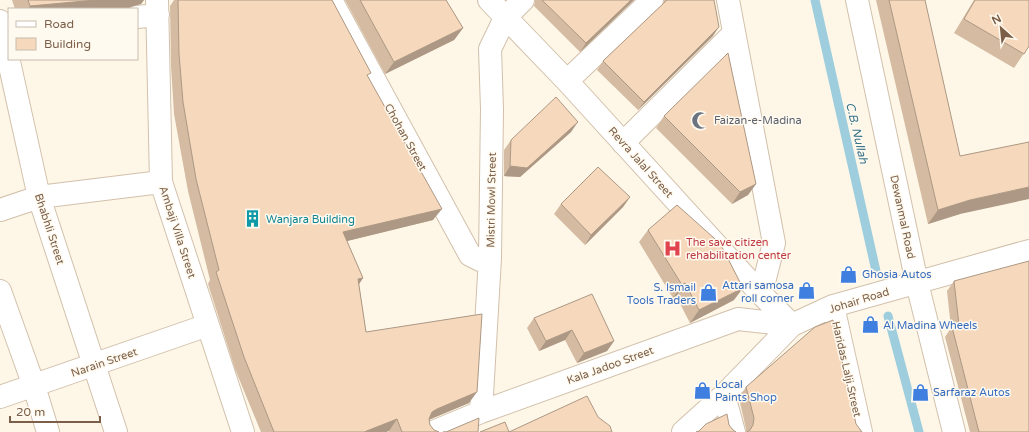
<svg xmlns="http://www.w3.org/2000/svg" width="1029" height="432" font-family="'Varela Round',sans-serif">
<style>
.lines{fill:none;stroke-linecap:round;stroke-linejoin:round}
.stream{stroke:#9ecedd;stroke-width:9}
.minor-casing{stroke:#d2c0ab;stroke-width:24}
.minor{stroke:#fff;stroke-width:22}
.wall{fill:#d4bba2}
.shaded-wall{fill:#ac9884}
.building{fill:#f6d9bc;stroke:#ac9884}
.labels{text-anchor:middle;stroke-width:3;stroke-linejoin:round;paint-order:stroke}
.worship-label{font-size:11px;fill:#5b616d;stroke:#fffaf0;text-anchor:start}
.street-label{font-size:11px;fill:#7b5f48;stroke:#fffaf0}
.culture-label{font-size:11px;fill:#0d838f;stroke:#fffaf0;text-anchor:start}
.health-label{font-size:11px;fill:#be3a42;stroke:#fffaf0;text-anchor:start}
.shop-label{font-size:11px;fill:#366cbe;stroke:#fffaf0;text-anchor:start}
.water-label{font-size:12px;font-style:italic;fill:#3d7689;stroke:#fffaf0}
</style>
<rect width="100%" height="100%" fill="#fef7e8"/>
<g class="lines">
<path class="stream" d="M815,0L876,271
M888,316L919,432"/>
<defs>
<path id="minor" d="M157,0L161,182L243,432
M331,0L470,255L480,260L490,258
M489,0L567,81L761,294L792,325
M728,0L774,243L761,294
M857,0L917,283L954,432
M137,17L158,15
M0,21L39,197L116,432
M567,81L652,0
M623,143L734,33
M0,210L39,197L161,182
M0,291L34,386L48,432
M833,306L861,432
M724,395L734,432
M0,397L208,325
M481,412L490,258L492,109L490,49L505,18L523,0
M433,432L481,412L738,319L792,325
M683,432L724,395L792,325L833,306L1029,251"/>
</defs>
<use href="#minor" class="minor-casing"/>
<use href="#minor" class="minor"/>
</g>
<path class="wall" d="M12,0H144L141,4L130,7L128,9H15Z
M174,0H332L368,77L433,220L347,241L363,278L359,284L366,332L469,403L429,420L430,425L434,430L439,432H389V431L386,432H261L235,369L208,284L210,280L188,191L174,114L171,66L170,6Z
M345,0H446L463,28L454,40L385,74Z
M535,0H634L580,52L534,6Z
M664,0H714L713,36L638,110L597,70L603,61L664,3Z
M876,0H925L960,214L928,224Z
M974,0H1029V46L1014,68L954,33Z
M664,116L756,184L748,195L732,204L656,128Z
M571,132L520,177L504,176V150L511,140Z
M630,197L623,207L585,245L554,214L561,204Z
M648,230L734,300L690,323L676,296L673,298L639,242Z
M954,281L1029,432H970L945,337L951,328L947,291Z
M534,318L614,341L607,351L577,363L565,340L539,351L527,328Z
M746,387L856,424L862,432H746V429L739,398Z"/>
<path class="shaded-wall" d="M96,0H144L141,4L130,7L128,9H28L30,6Z
M631,0H634L580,52L586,43Z
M719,27L713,36L638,110L644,102Z
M463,28L454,40L385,74L394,62Z
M578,122L571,132L520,177L504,176L510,166Z
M756,184L748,195L732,204L740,192Z
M1029,187V199L960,214L928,224L938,210L970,200Z
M630,197L623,207L585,245L591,235Z
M442,209L433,220L335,244L343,232Z
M363,278L355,290L358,279Z
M685,283L676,296L673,298L682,285Z
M743,288L734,300L690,323L699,310Z
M572,330L565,340L539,351L546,341Z
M614,341L607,351L577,363L584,353Z
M477,392L469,403L428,420L432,412L437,409Z
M397,419L389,431L386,432H364Z"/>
<path class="building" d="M28,0H96L30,6Z
M178,0H332L371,73L367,75L442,209L343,232L363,278L358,279L366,332L482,314L477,392L437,409L432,412L429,419L430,425L434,430L439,432H402L397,419L364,432H274L244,357L216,272L219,270L196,179L183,102L179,54Z
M360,0H446L463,28L394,62Z
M542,0H631L586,43Z
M667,0H714L719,27L644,102L603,61Z
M889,0H925L960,156L1029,142V187L970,200L938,210Z
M975,0H1029V46L1024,54L964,19Z
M728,53L756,184L740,192L664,116Z
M556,97L578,122L527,168L510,166L511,140Z
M598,167L630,197L591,235L561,204Z
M677,205L714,238L722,247L743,288L699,310L685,283L682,285L648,230Z
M1029,261V432H979L952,327L959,325L954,281Z
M592,294L614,341L584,353L572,330L546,341L534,318Z
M833,320L856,424L862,432H747L750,430L753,425L754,418L746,387L815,327Z
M587,396L598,417L610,426L612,432H509Z
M727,414L729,425L733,430L736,432H696L699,431L706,424Z
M479,418L478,432H443H446Z
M505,422L509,432H480Z"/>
<defs>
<symbol id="mosque-bare" viewBox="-9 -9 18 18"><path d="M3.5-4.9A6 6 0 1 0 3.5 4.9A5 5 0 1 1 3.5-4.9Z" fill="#6b7280" stroke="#fffaf0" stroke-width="2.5" paint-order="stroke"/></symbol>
<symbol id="building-bare" viewBox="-9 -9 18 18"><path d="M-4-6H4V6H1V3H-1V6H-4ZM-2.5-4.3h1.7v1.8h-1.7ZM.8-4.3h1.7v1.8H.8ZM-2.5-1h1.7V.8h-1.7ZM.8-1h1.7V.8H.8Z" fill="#0f9aa8" stroke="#fffaf0" stroke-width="2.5" paint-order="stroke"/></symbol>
<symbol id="hospital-bare" viewBox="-9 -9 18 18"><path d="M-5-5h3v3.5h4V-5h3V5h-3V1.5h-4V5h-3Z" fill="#e0444e" stroke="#fffaf0" stroke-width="2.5" paint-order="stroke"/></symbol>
<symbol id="shop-bare" viewBox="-9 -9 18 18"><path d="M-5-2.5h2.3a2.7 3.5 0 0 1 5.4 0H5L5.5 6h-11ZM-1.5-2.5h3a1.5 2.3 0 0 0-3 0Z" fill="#3f7fe0" stroke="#fffaf0" stroke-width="2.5" paint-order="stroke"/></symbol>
</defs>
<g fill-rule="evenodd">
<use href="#mosque-bare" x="688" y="108" width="25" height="25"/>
<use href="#building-bare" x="240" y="206" width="25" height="25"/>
<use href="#hospital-bare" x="660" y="236" width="25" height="25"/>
<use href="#shop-bare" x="836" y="262" width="25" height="25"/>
<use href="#shop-bare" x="794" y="278" width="25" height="25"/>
<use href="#shop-bare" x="696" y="280" width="25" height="25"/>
<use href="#shop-bare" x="858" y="312" width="25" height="25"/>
<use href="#shop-bare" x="690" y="378" width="25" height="25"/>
<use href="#shop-bare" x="908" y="380" width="25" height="25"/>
</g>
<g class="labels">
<g class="worship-label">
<text x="714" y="124">Faizan-e-Madina</text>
</g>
<g class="street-label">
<text transform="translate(406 137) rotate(61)" y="4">Chohan Street</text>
<text transform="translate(641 162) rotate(48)" y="4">Revra Jalal Street</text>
<text transform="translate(491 200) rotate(-89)" y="4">Mistri Mowl Street</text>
<text transform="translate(903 217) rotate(78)" y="4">Dewanmal Road</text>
<text transform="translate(50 229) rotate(72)" y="4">Bhabhli Street</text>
<text transform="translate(178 232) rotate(72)" y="4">Ambaji Villa Street</text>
<text transform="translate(859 300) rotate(-17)" y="4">Johair Road</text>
<text transform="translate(104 362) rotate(-19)" y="4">Narain Street</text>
<text transform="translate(610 365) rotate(-20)" y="4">Kala Jadoo Street</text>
<text transform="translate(847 369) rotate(77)" y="4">Haridas Lalji Street</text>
</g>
<g class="culture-label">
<text x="266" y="223">Wanjara Building</text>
</g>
<g class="health-label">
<text x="686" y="246">The save citizen<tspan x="686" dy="13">rehabilitation center</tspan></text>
</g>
<g class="shop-label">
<text x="862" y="278">Ghosia Autos</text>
<text x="794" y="289" text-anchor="end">Attari samosa<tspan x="794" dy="13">roll corner</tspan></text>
<text x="696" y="291" text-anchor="end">S. Ismail<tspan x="696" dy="13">Tools Traders</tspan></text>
<text x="883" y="329">Al Madina Wheels</text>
<text x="715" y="388">Local<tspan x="715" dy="13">Paints Shop</tspan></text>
<text x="933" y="396">Sarfaraz Autos</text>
</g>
<g class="water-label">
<text transform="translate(857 133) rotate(77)" y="4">C.B. Nullah</text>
</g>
</g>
<rect x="8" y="8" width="130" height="52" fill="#fffaf0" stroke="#cabcad"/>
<rect x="16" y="21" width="20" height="6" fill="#ffffff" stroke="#cabcad"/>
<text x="44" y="28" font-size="12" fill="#7b5f48">Road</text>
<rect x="16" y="38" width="20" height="12" fill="#f6d9bc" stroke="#cabcad"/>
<text x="44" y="48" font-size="12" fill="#7b5f48">Building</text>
<g transform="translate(1001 28) rotate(333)" stroke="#fffaf0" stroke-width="3" paint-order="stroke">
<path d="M0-3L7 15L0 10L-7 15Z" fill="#7b5f48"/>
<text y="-6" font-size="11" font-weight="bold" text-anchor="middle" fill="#7b5f48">N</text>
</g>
<path d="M10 416v6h90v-6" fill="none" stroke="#7b5f48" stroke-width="2"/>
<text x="16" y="416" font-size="12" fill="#7b5f48" stroke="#fffaf0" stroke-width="3" paint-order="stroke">20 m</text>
</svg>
